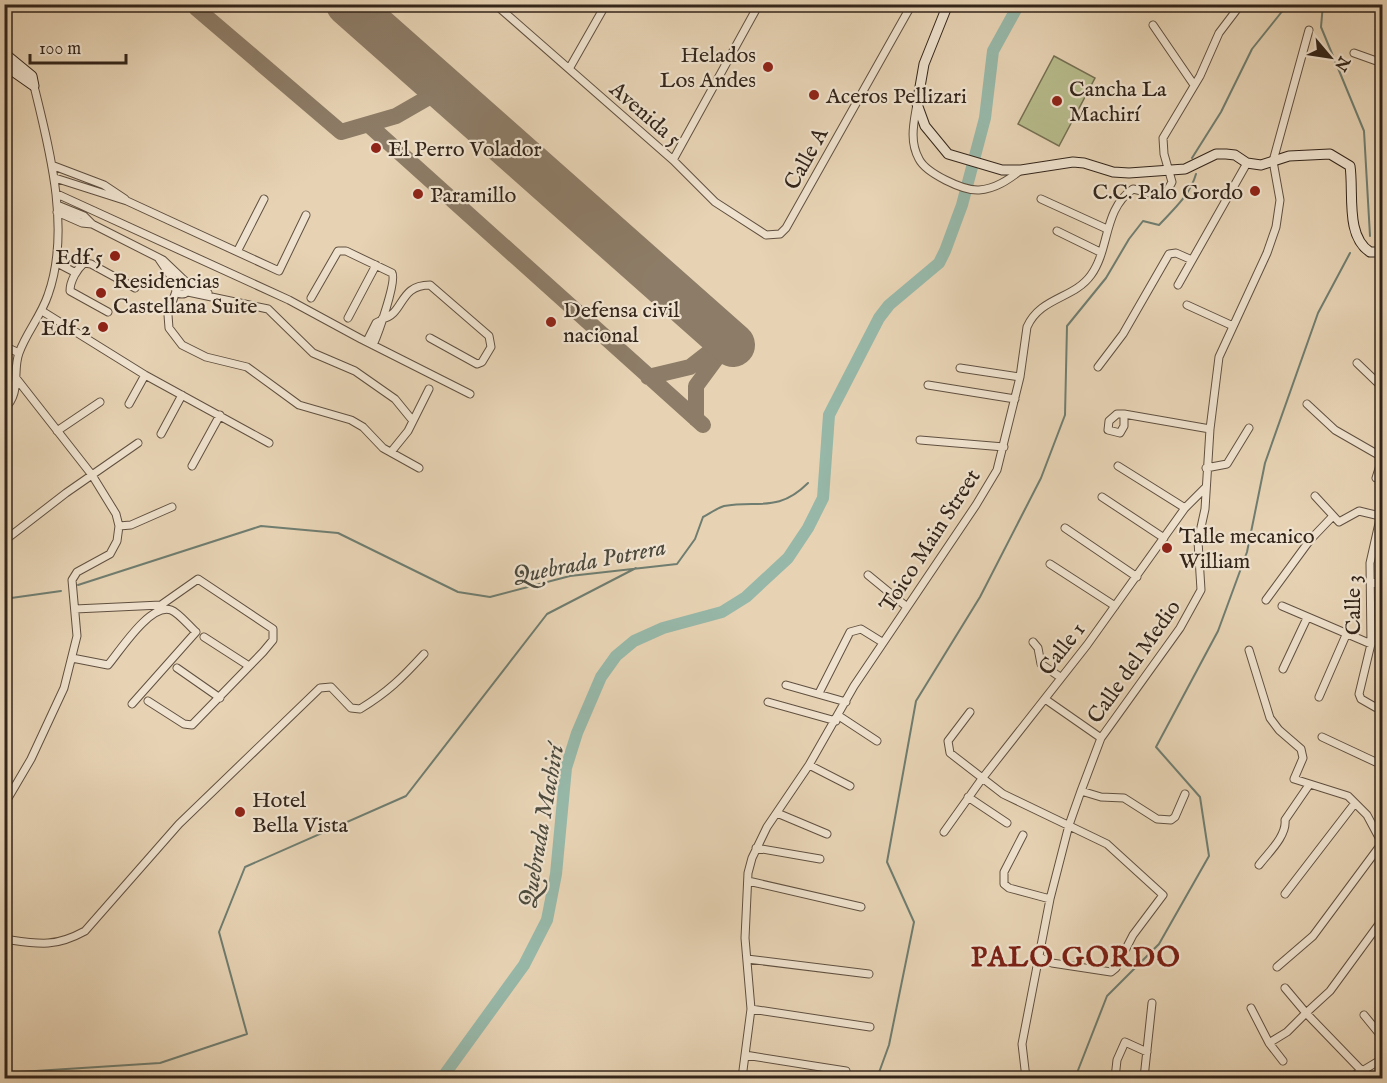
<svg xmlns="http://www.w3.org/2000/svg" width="1387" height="1083" font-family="'IM FELL English',serif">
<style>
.grass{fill:#b7bc8c;stroke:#757053;stroke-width:1.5}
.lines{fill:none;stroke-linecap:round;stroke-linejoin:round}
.stream{stroke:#6f7d70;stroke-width:2}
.river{stroke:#97b8a9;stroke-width:12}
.taxiway{stroke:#8d7c67;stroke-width:16}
.runway{stroke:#8d7c67;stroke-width:44}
.street-casing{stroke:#605040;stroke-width:9}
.secondary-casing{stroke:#33251a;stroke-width:11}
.street{stroke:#efe2ce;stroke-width:7}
.secondary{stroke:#efe2ce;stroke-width:9}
.poi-dot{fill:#8f2418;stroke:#efe2ce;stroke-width:2}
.labels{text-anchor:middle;stroke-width:4.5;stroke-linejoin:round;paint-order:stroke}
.poi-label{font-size:22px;fill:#33251a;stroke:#efe2ce;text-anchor:start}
.street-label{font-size:22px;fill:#33251a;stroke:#efe2ce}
.water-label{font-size:24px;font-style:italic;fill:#4c4a3e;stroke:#efe2ce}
.district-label{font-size:28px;font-weight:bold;letter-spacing:1.5px;fill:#7a1f14;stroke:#efe2ce}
</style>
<rect width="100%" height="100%" fill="#e7d3b4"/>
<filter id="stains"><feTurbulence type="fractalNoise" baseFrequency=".00333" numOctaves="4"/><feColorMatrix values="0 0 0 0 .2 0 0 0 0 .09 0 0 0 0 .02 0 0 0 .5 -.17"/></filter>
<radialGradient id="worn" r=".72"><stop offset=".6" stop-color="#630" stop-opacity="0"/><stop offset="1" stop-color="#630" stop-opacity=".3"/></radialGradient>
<path class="grass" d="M1054,56L1095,78L1059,146L1018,124Z"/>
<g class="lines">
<path class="stream" d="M1323,4L1321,27L1364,131L1370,236
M1192,158L1221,112L1252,49L1288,4
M78,585L261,526L338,533L458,592L490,597L570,576L677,564L695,539L703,517C709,514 717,508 724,506C758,500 778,513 808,483
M4,599L61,591
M4,1073L160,1063L247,1034L219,932L245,867L406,796L547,614L636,568
M877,1078L889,1045L914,922L887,862L916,701L980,597L1041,478L1065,415L1067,326L1106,278L1129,239L1143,221L1159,225C1174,209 1190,195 1196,174
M1075,1078L1107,996L1159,944L1209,856L1200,797L1156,747L1218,631L1247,552L1265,463L1318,313L1350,253"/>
<path class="river" d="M442,1078L524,965L547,920L556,874L566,768L577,733L601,677L616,656L634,641L663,628L722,612L746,597L788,558L808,528L823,498L829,415L879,318L889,305L939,263L945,251L962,205L985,118L993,51L1019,4"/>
<path class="taxiway" d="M196,4V8L341,132L396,116L443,89
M369,125L703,425
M648,377L690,367L726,339
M696,419V386L724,348"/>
<path class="runway" d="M348,4L733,345"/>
<defs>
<path id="street" d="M495,4L673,160L715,202L766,235L780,234L786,228L912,4
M1153,25L1194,85
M1354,53L1382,63
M569,69L606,4
M917,104C914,122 909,141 919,159C926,173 963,191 979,190C995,189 1008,180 1021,170
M673,160L759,4
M54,166L104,185L125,199
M55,178L127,201L279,271L306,215
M57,194L289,300L361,339
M1041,199L1107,229
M57,205L84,216L92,224L163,260L184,280
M57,212L82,223L92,224
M1057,231L1100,252
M238,250L264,199
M159,259L176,284
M57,263L76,273
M175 287a7 7 0 1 1 14 0a7 7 0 1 1-14 0Z
M188,283L208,293
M1178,285L1247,163
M176,291L168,315L169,328L182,345L206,357L247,367L299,405L351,420L363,427L383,448L419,468
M188,292L268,309L313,353L355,371L395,399L413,421
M311,298L338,251H346L392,273C397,281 378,334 373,345
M1187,305L1233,326
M42,311L145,375L269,443
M108,312L70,291C70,281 77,269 84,263L91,264L135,288
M348,318L376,265
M382,319C405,314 398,285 430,285L489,336L491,347L482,362L477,364L430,338
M359,338L470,394
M367,341L376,323L382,320
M4,346L19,353
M1357,363L1382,387
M1098,367L1123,334L1169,254L1176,253L1192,260
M960,368L1020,377
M928,385L1015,399
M129,404L145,375
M1307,404L1335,430L1382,457
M4,409C22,393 12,372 19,353C26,333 41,316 48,295C71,231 50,151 34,86
M1124,414V426L1120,433L1108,430L1109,421L1117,414H1124L1210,429
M57,431L100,402
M161,434L182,395
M920,440L1004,447
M391,452L408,431L429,389
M192,466L220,415
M1118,466L1185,508
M1206,468L1227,464L1249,428
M1376,478L1382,459
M1315,496L1339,522L1359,511L1380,516
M1102,497L1164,538
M1382,510L1370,563L1371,644L1359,694L1361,699L1382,711
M119,526L131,525L172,507
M1065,528L1137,577
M4,541L66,493L138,443
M1050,564L1115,606
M868,575L907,607
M1371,582L1382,584
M1266,600L1310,540L1332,517
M1282,606L1371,644
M75,609L161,605L198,579L273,629V640L263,652L192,725L184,724L148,701
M204,637L249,666
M1033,642L1038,648L1041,664L1060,677
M1249,650L1270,718L1279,730L1301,749L1303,758L1294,779L1348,796L1367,815L1382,843L1313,936L1277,967
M72,658L108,665C120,651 150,603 171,610C179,613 189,626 196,632L132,704
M177,668L220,698
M1283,669L1307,618
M786,685L846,702
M819,693L850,632L861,629L882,642
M1319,697L1346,635
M1045,699L1101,738
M768,702L836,721
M970,712L948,741L950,753L1003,794L1107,844L1163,895L1133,935L1116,968L1111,972L1052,963L1039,957
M839,716L877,741
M1322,737L1382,765
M809,765L850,786
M1081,791L1101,797L1124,798L1157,819L1171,820L1175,817L1185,794
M968,797L1007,823
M4,805L31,759L64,688L77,636L72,580L77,572L110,554L117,541L119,526L116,514L92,475L16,378
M777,813L827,834
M944,832L981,780L1087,645L1185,508L1206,487
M1023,835L1004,872V884L1009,888L1050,899
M756,848L820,859
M1259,865C1268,853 1287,836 1285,820L1309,785
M748,881L861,907
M1285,894L1355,803
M4,939C38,944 54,948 85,931L179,824L320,688L331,687L351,708L360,709C388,692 402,678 424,654
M747,959L869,974
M1251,1008L1269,1043L1283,1061
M751,1009L870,1027
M1364,1015L1382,1037
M1269,1043L1287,1032L1306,1013L1285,988
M745,1055L846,1071
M1280,1076L1282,1078
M742,1078L751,1009L745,938L748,873L752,858L767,827L809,765L854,686L976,505L997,470L1020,377L1027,327C1040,297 1074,299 1091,275C1110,249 1103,209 1133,189L1159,195L1166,193L1172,182L1164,154L1163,138L1200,76L1219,33L1241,4
M1026,1078L1022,1044L1050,899L1069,825L1081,791L1101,738L1180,628L1201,590L1198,541L1205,509L1210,429L1219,357L1267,253L1276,227L1280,200L1273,161L1309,30
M1115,1078L1117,1060L1125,1042L1147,1052
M1144,1078L1152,1003
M1349,1078L1362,1071L1306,1013L1330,991L1382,920
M1367,1078L1362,1071L1382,1059"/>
<path id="secondary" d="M948,4L924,64L917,104L925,126L948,154L1002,170H1021L1073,162L1084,163L1113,172L1129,173L1185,169L1216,154H1226L1235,155L1247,163L1261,165L1289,156L1330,154L1350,166C1354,192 1345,236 1370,252H1382
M4,53L32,76L34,86
M4,65L34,86"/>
</defs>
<use href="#street" class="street-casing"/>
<use href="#secondary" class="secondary-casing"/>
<use href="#street" class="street"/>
<use href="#secondary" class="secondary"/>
</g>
<g class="poi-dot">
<circle cx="768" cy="67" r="6"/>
<circle cx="814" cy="95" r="6"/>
<circle cx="1057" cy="101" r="6"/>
<circle cx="376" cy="148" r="6"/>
<circle cx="1255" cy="191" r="6"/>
<circle cx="418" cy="194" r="6"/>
<circle cx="115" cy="256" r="6"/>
<circle cx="101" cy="293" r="6"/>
<circle cx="551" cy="322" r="6"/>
<circle cx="103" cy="327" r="6"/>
<circle cx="1167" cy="548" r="6"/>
<circle cx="240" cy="812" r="6"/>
</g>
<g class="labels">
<g class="poi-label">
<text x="756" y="62" text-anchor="end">Helados<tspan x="756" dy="25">Los Andes</tspan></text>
<text x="1069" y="96">Cancha La<tspan x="1069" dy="25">Machirí</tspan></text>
<text x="826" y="103">Aceros Pellizari</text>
<text x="388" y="156">El Perro Volador</text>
<text x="1243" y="199" text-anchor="end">C.C. Palo Gordo</text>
<text x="430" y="202">Paramillo</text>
<text x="103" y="264" text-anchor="end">Edf 5</text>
<text x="113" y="288">Residencias<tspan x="113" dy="25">Castellana Suite</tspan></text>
<text x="563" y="317">Defensa civil<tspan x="563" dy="25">nacional</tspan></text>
<text x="91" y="335" text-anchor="end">Edf 2</text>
<text x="1179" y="543">Talle mecanico<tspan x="1179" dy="25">William</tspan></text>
<text x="252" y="807">Hotel<tspan x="252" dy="25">Bella Vista</tspan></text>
</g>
<g class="street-label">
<text transform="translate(646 113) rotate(41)" y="8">Avenida 5</text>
<text transform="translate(805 158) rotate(-61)" y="8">Calle A</text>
<text transform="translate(929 540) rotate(-57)" y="8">Toico Main Street</text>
<text transform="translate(1352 605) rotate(-90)" y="8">Calle 3</text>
<text transform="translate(1061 648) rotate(-52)" y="8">Calle 1</text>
<text transform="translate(1133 661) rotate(-55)" y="8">Calle del Medio</text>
</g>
<g class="water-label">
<text transform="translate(589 561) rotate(-11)" y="8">Quebrada Potrera</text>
<text transform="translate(541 826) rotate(-80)" y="8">Quebrada Machirí</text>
</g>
<g class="district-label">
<text x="1076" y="966">PALO GORDO</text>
</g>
</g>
<rect width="1387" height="1083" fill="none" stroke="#e7d3b4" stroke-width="24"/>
<rect x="6" y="6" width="1375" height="1071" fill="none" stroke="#33251a" stroke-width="3"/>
<rect x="12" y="12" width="1363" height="1059" fill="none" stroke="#33251a" stroke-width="1.5"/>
<g transform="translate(1330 57) rotate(119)" stroke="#efe2ce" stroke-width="4.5" paint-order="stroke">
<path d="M0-4.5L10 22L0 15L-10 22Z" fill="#33251a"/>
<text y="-9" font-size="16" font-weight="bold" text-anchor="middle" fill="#33251a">N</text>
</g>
<path d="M30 54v9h96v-9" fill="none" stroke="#33251a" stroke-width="3"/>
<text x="39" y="54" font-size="18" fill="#33251a" stroke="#efe2ce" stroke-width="4.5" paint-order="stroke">100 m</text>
<rect width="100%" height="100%" filter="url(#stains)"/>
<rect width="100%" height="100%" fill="url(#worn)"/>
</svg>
